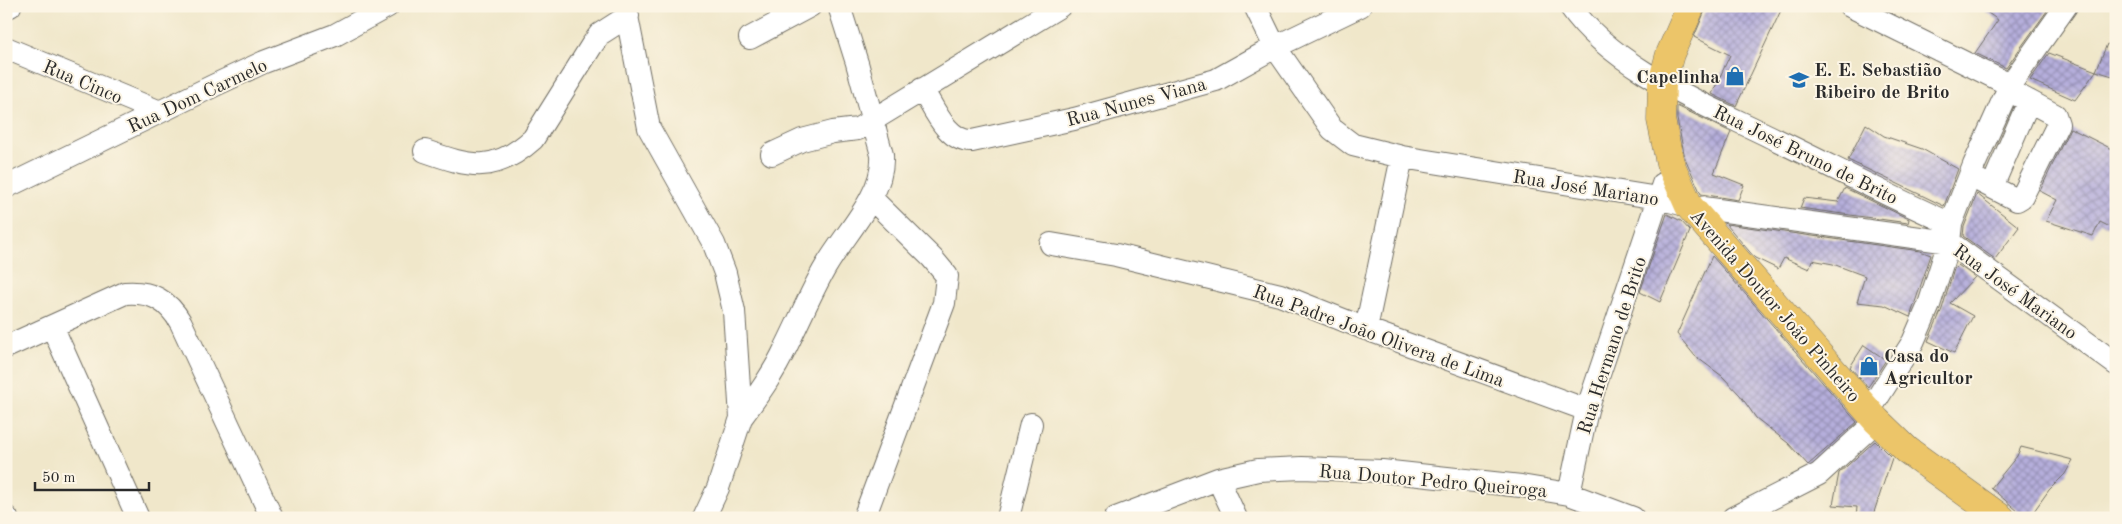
<svg xmlns="http://www.w3.org/2000/svg" width="2122" height="524" font-family="'Old Standard TT',serif">
<style>
.building{fill:url(#building-cross-hatch)}
.lines{fill:none;stroke-linecap:round;stroke-linejoin:round}
.minor-casing{stroke:#706d63;stroke-width:24}
.major-casing{stroke:#706d63;stroke-width:29}
.minor{stroke:#fff;stroke-width:22}
.major{stroke:#ecc569;stroke-width:28}
.labels{text-anchor:middle;stroke-width:4;stroke-linejoin:round;paint-order:stroke}
.poi-label{font-size:19px;font-weight:bold;fill:#2b2b2b;stroke:#fcf5e5;text-anchor:start}
.street-label{font-size:19px;fill:#2b2b2b;stroke:#fcf5e5}
</style>
<defs>
<pattern id="building-cross-hatch" width="8" height="8" patternUnits="userSpaceOnUse" patternTransform="scale(1.25)"><rect width="8" height="8" fill="#b6afdc"/><path d="M0 0l8 8M0 8l8-8" fill="none" stroke="#948fb3"/></pattern>
</defs>
<rect width="100%" height="100%" fill="#fcf5e5"/>
<filter id="ink" filterUnits="userSpaceOnUse"><feTurbulence type="fractalNoise" baseFrequency=".02" numOctaves="2"/><feDisplacementMap in="SourceGraphic" scale="10" xChannelSelector="R" yChannelSelector="G"/><feConvolveMatrix kernelMatrix="1 2 1 2 8 2 1 2 1" color-interpolation-filters="sRGB"/></filter>
<filter id="wash" filterUnits="userSpaceOnUse"><feTurbulence type="fractalNoise" baseFrequency=".0096" numOctaves="4" result="noise"/><feDisplacementMap in="SourceGraphic" scale="20" xChannelSelector="R" yChannelSelector="G"/><feGaussianBlur stdDeviation="1.12" result="paint"/><feColorMatrix in="noise" values="0 0 0 0 0 0 0 0 0 0 0 0 0 0 0 0 0 1.4 0 .05"/><feComposite in="paint" operator="in"/></filter>
<g filter="url(#wash)">
<rect width="100%" height="100%" fill="#f0e7ca"/>
<g id="blocks">
<path class="building" d="M1707,6H1783L1736,106L1712,94L1730,55L1694,37Z
M1978,6H2034L2047,11L2006,68L1975,53L1998,20Z
M2107,44L2116,47V77L2096,71Z
M2049,53L2096,71L2075,100L2030,80Z
M1677,106L1731,132L1714,173L1744,185L1738,200L1701,194L1685,158L1677,119Z
M1866,124L1884,136L1922,149L1958,169L1944,206L1848,160Z
M2070,128L2116,151V230L2100,222L2093,236L2046,221L2057,200L2040,191Z
M1845,188L1909,219L1908,223L1800,208L1804,198L1838,202Z
M1977,194L2019,227L1995,259L1963,236L1964,227Z
M1667,214L1681,221L1690,231L1660,302L1640,292Z
M1726,224L1920,251L1931,255L1910,317L1884,305L1857,302L1865,276L1833,264L1812,260L1809,269L1784,258L1778,269L1755,258Z
M1712,256L1857,422L1808,465L1788,443L1756,418L1740,395L1722,376L1695,356L1677,334Z
M1958,265L1975,277L1950,303L1973,316L1954,353L1928,341L1942,309L1954,269Z
M1864,345L1886,360L1868,387L1850,367Z
M1875,441L1892,458L1872,518H1856L1857,507L1833,505L1839,473Z
M2021,447L2073,460L2065,474L2049,490L2029,518H2026L1991,488L2017,456Z"/>
</g>
</g>
<g filter="url(#ink)">
<use href="#blocks" fill-opacity="0" stroke="#706d63" stroke-width="1"/>
<g class="lines">
<defs>
<path id="minor" d="M625,6L649,128L714,244L725,273L734,311L741,418L718,488L704,518
M1255,6L1275,47L1332,129L1353,145L1402,157L1658,198L1689,206L1949,242L2116,364
M1570,6C1614,70 1709,106 1777,140C1835,168 1892,198 1951,224
M1850,6L2010,85
M6,8L10,6
M750,38L810,6
M6,48L160,112
M922,89C934,108 947,142 972,141L1074,119L1216,80L1275,47L1360,6
M425,151C471,167 494,174 533,139L592,45L600,34L628,16
M772,154L802,140L833,132L858,129L1060,6
M1970,176L2017,200L2022,197L2058,124L2055,115L2008,90
M6,187L215,85L264,62L335,35L388,6
M1992,187L2029,101
M1051,244L1116,255L1280,295L1366,329L1587,410
M52,326L138,518
M1366,329L1402,157
M6,347L125,293C151,291 168,300 181,323L272,518
M1869,411L1913,342L1929,305L1949,242L1951,224L1974,165L2010,85L2066,6
M741,418C758,395 774,373 786,347C798,323 808,299 821,275C835,248 857,225 871,198C878,185 883,170 882,155L857,63L839,6
M1218,479L1236,518
M1569,494L1587,410L1663,184
M6,517L7,518
M864,518L944,303L947,276L932,258L871,198
M1008,518L1031,424
M1116,518L1218,479L1258,470L1302,468L1382,471L1521,486L1569,494L1633,518
M1733,518L1819,474L1877,421"/>
<path id="major" d="M1691,6L1670,54L1662,83L1661,120L1670,163L1689,206L1877,421L1907,450L2001,518"/>
</defs>
<use href="#minor" class="minor-casing"/>
<use href="#major" class="major-casing"/>
<use href="#minor" class="minor"/>
<use href="#major" class="major"/>
</g>
</g>
<defs>
<symbol id="shop-bare" viewBox="-9 -9 18 18"><path d="M-5-2.5h2.3a2.7 3.5 0 0 1 5.4 0H5L5.5 6h-11ZM-1.5-2.5h3a1.5 2.3 0 0 0-3 0Z" fill="#1f6fb2" stroke="#fcf5e5" stroke-width="2.5" paint-order="stroke"/></symbol>
<symbol id="school-bare" viewBox="-9 -9 18 18"><path d="M0-5L7-2L0 1L-7-2ZM-4 1L0 2.5L4 1V4Q0 6-4 4Z" fill="#1f6fb2" stroke="#fcf5e5" stroke-width="2.5" paint-order="stroke"/></symbol>
</defs>
<g fill-rule="evenodd">
<use href="#shop-bare" x="1721" y="62" width="28" height="28"/>
<use href="#school-bare" x="1785" y="66" width="28" height="28"/>
<use href="#shop-bare" x="1855" y="352" width="28" height="28"/>
</g>
<g class="labels">
<g class="poi-label">
<text x="1814" y="76">E. E. Sebastião<tspan x="1814" dy="22">Ribeiro de Brito</tspan></text>
<text x="1720" y="83" text-anchor="end">Capelinha</text>
<text x="1884" y="362">Casa do<tspan x="1884" dy="22">Agricultor</tspan></text>
</g>
<g class="street-label">
<text transform="translate(83 81) rotate(23)" y="7">Rua Cinco</text>
<text transform="translate(197 95) rotate(-25)" y="7">Rua Dom Carmelo</text>
<text transform="translate(1136 101) rotate(-15)" y="7">Rua Nunes Viana</text>
<text transform="translate(1806 154) rotate(26)" y="7">Rua José Bruno de Brito</text>
<text transform="translate(1586 187) rotate(9)" y="7">Rua José Mariano</text>
<text transform="translate(2016 291) rotate(36)" y="7">Rua José Mariano</text>
<text transform="translate(1776 305) rotate(49)" y="7">Avenida Doutor João Pinheiro</text>
<text transform="translate(1379 335) rotate(20)" y="7">Rua Padre João Olivera de Lima</text>
<text transform="translate(1611 345) rotate(-72)" y="7">Rua Hermano de Brito</text>
<text transform="translate(1433 480) rotate(5)" y="7">Rua Doutor Pedro Queiroga</text>
</g>
</g>
<rect width="2122" height="524" fill="none" stroke="#fcf5e5" stroke-width="25"/>
<path d="M35 482v8h114v-8" fill="none" stroke="#2b2b2b" stroke-width="2.5"/>
<text x="42" y="482" font-size="15" fill="#2b2b2b" stroke="#fcf5e5" stroke-width="4" paint-order="stroke">50 m</text>
</svg>
